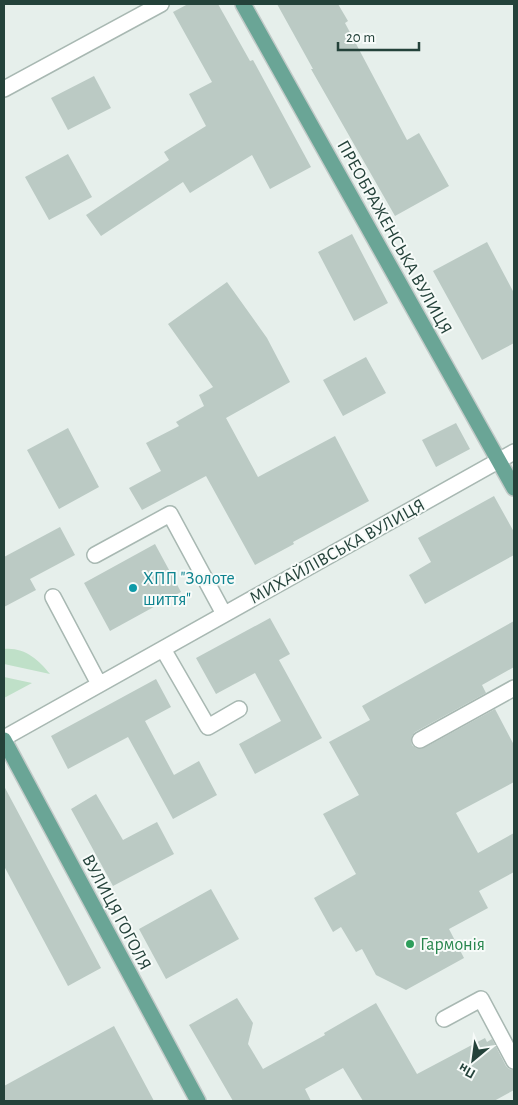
<svg xmlns="http://www.w3.org/2000/svg" width="518" height="1105" font-family="'Alegreya Sans',sans-serif">
<style>
.green{fill:#bfe0c8}
.building{fill:#bbcac4}
.lines{fill:none;stroke-linecap:round;stroke-linejoin:round}
.minor-casing{stroke:#a8b8b2;stroke-width:18}
.major-casing{stroke:#c2cac8;stroke-width:18}
.minor{stroke:#fff;stroke-width:15}
.major{stroke:#6aa596;stroke-width:15}
.culture-dot{fill:#0f9aa8;stroke:#f7fbf9;stroke-width:2}
.leisure-dot{fill:#2e9e5b;stroke:#f7fbf9;stroke-width:2}
.labels{text-anchor:middle;stroke-width:4;stroke-linejoin:round;paint-order:stroke}
.street-label{font-size:18px;fill:#24423a;stroke:#f7fbf9}
.culture-label{font-size:18px;fill:#0d838f;stroke:#f7fbf9;text-anchor:start}
.leisure-label{font-size:18px;fill:#27864d;stroke:#f7fbf9;text-anchor:start}
</style>
<rect width="100%" height="100%" fill="#e6efeb"/>
<path class="green" d="M4,649C24,647 38,659 50,674L4,664Z
M4,677L32,683L4,698Z"/>
<path class="building" d="M188,4H218L250,61L253,60L311,167L270,189L252,155L190,193L183,182L101,236L86,215L169,160L164,152L206,126L189,94L212,82L173,12Z
M277,4H338L348,21L345,23L407,140L419,133L449,186L395,216L311,69H313Z
M94,76L111,108L68,130L51,98Z
M68,154L92,197L49,220L25,177Z
M352,234L388,303L354,321L318,252Z
M487,242L514,293V343L482,360L433,271Z
M227,282L267,338L290,382L226,418L258,477L335,436L369,501L293,542L294,544L255,565L206,476L142,510L129,488L161,471L146,443L179,426L176,422L204,406L199,395L213,387L168,324Z
M366,357L386,393L343,416L323,380Z
M456,423L470,449L436,467L422,440Z
M68,428L99,487L59,509L27,450Z
M494,496L514,532V555L425,604L409,575L431,562L418,538Z
M60,527L75,555L30,579L36,590L4,607V557Z
M155,544L181,592L110,631L84,583Z
M270,618L290,654L279,660L322,738L255,774L239,744L281,721L255,673L216,694L196,658Z
M514,621V667L482,685L486,693L415,732L412,736L411,740L412,745L416,748L419,749L424,748L495,709L514,745V782L456,813L478,853L514,833V872L479,891L488,908L449,929L464,958L406,990L376,975L362,949L356,952L341,927L333,932L314,898L356,874L323,814L359,795L329,742L370,720L362,706Z
M156,679L171,707L145,721L174,775L199,761L217,795L173,819L128,737L68,769L51,736Z
M4,786L101,968L68,986L4,866Z
M96,794L123,840L157,822L174,854L113,886L71,809Z
M211,889L239,939L166,979L139,929Z
M237,998L253,1023L248,1044L263,1069L325,1035L324,1033L376,1003L417,1074L485,1038L487,1042L492,1039L506,1066L509,1069L514,1070V1090L494,1101H363L343,1068L305,1089L311,1101H233L189,1025Z
M114,1026L154,1101H4V1086Z"/>
<g class="lines">
<defs>
<path id="minor" d="M4,89L161,4
M95,555L170,514L224,614
M53,597L99,684
M163,649L208,727L239,709
M4,738L514,452
M420,740L514,688
M444,1019L481,999L514,1061"/>
<path id="major" d="M243,4L514,488
M4,740L198,1101"/>
</defs>
<use href="#minor" class="minor-casing"/>
<use href="#major" class="major-casing"/>
<use href="#minor" class="minor"/>
<use href="#major" class="major"/>
</g>
<circle class="culture-dot" cx="133" cy="588" r="5"/>
<circle class="leisure-dot" cx="410" cy="944" r="5"/>
<g class="labels">
<g class="street-label">
<text transform="translate(395 237) rotate(61)" y="6">ПРЕОБРАЖЕНСЬКА ВУЛИЦЯ</text>
<text transform="translate(337 551) rotate(-29)" y="6">МИХАЙЛІВСЬКА ВУЛИЦЯ</text>
<text transform="translate(117 912) rotate(62)" y="6">ВУЛИЦЯ ГОГОЛЯ</text>
</g>
<g class="culture-label">
<text x="143" y="584">ХПП "Золоте<tspan x="143" dy="21">шиття"</tspan></text>
</g>
<g class="leisure-label">
<text x="420" y="950">Гармонія</text>
</g>
</g>
<rect width="518" height="1105" fill="none" stroke="#24423a" stroke-width="10"/>
<g transform="translate(473 1060) rotate(209)" stroke="#f7fbf9" stroke-width="4" paint-order="stroke">
<path d="M0-4L9 19L0 12L-9 19Z" fill="#24423a"/>
<text y="-8" font-size="14" font-weight="bold" text-anchor="middle" fill="#24423a">Пн</text>
</g>
<path d="M338 42v8h81v-8" fill="none" stroke="#24423a" stroke-width="2.5"/>
<text x="346" y="42" font-size="15" fill="#24423a" stroke="#f7fbf9" stroke-width="4" paint-order="stroke">20 m</text>
</svg>
